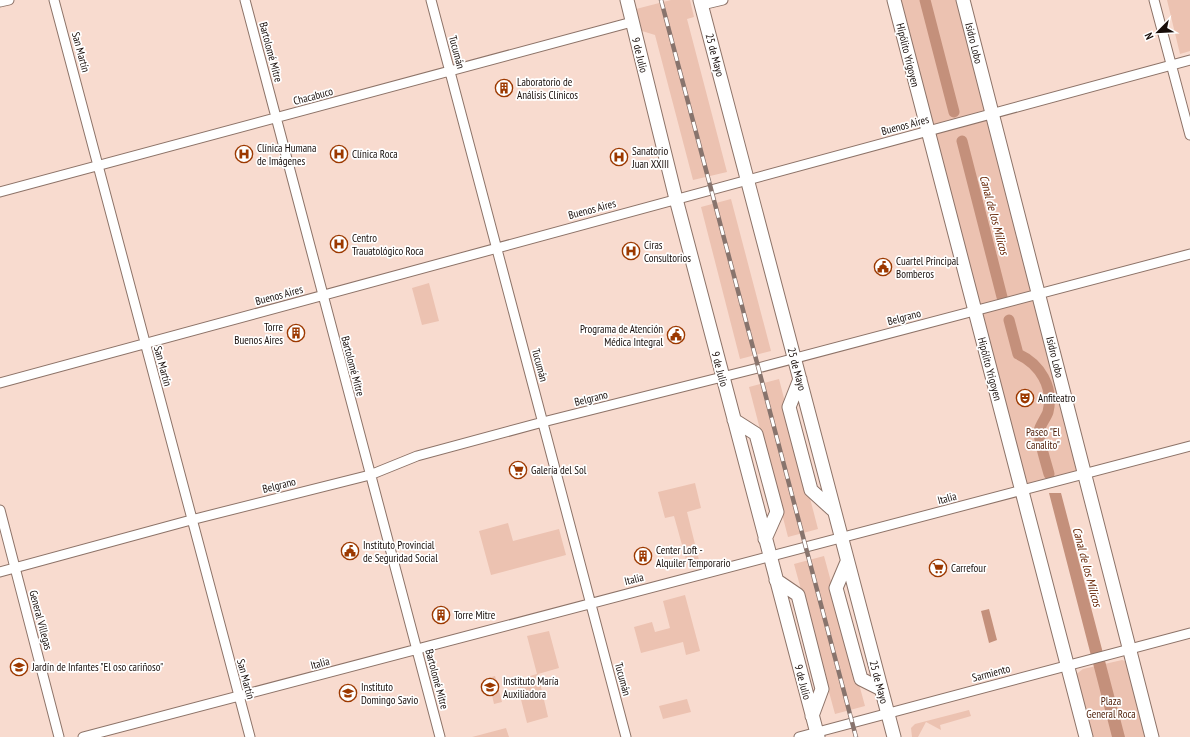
<svg xmlns="http://www.w3.org/2000/svg" width="1190" height="737" font-family="'PT Sans Narrow',sans-serif">
<style>
.green{fill:#ecc2b1}
.water{fill:#c4907b}
.lines{fill:none;stroke-linecap:round;stroke-linejoin:round}
.canal{stroke:#c4907b;stroke-width:11}
.street-casing{stroke:#8d7368;stroke-width:11}
.secondary-casing{stroke:#8d7368;stroke-width:15}
.street{stroke:#fff;stroke-width:9}
.secondary{stroke:#fff;stroke-width:13}
.rail-casing{stroke:#88746d;stroke-width:4.5}
.rail{stroke:#fff;stroke-width:3;stroke-dasharray:9;stroke-linecap:butt}
.labels{text-anchor:middle;stroke-width:3.5;stroke-linejoin:round;paint-order:stroke}
.street-label{font-size:11px;fill:#170d0a;stroke:#fff}
.poi-label{font-size:11px;fill:#170d0a;stroke:#fff;text-anchor:start}
.park-label{font-size:11px;fill:#4e1d07;stroke:#fff}
.water-label{font-size:12px;font-style:italic;fill:#692a0b;stroke:#fff}
</style>
<rect width="100%" height="100%" fill="#f8dbcf"/>
<path class="green" d="M671,0H690L694,17L687,19L727,172L693,180L655,35L642,31L636,9Z
M900,0H956L1082,475L1025,486Z
M1167,0H1190V51L1180,54Z
M731,199L771,351L740,359L701,207Z
M429,283L439,321L422,325L412,288Z
M779,379L818,529L788,537L749,387Z
M695,483L701,508L687,512L699,560L687,563L674,516L665,518L658,492Z
M508,523L513,541L559,529L566,555L491,575L479,531Z
M824,556L865,706L835,714L794,564Z
M685,595L700,651L686,655L683,642L641,653L634,627L652,622L655,632L670,628L663,601Z
M549,631L559,668L538,674L548,717L527,723L516,680L537,674L527,636Z
M1122,660L1128,662L1149,737H1089L1075,675L1083,669Z
M495,676L502,702L494,704L488,678Z
M687,699L691,712L663,719L659,706Z
M969,710L971,716L940,725L941,730L926,722L918,737H912L911,728L915,724Z
M506,728L509,737H472Z"/>
<path class="water" d="M1049,493H1061L1125,737H1112Z
M989,609L997,640L989,643L981,611Z"/>
<g class="lines">
<path class="canal" d="M925,0L954,112
M962,141L1002,297
M1009,320L1018,354C1040,364 1054,387 1048,412C1046,418 1040,425 1039,431C1038,438 1047,466 1049,474"/>
<defs>
<path id="street" d="M54,0L250,737
M245,0L440,737
M431,0L626,737
M1154,0L1190,135
M0,2L9,0
M702,5L723,0
M0,192L632,22
M0,383L1190,60
M0,510L59,737
M0,572L191,520L370,475L417,456L543,422L758,368L1190,254
M83,737L1190,446
M799,737L1190,633"/>
<path id="secondary" d="M627,0L676,199L818,737
M700,0L894,737
M894,0L1086,737
M963,0L1152,737
M800,379L789,407L811,490L833,510
M734,420L756,434L777,512L765,539
M847,562L836,588L861,679L881,689
M776,580L798,595L822,689L812,716"/>
</defs>
<use href="#street" class="street-casing"/>
<use href="#secondary" class="secondary-casing"/>
<use href="#street" class="street"/>
<use href="#secondary" class="secondary"/>
<defs>
<path id="rail" d="M661,0L856,737"/>
</defs>
<use href="#rail" class="rail-casing"/>
<use href="#rail" class="rail"/>
</g>
<defs>
<symbol id="building-ring" viewBox="-11 -11 22 22"><circle r="9.5" fill="#fff" stroke="#9c3900" stroke-width="1.5"/><path d="M-4-6H4V6H1V3H-1V6H-4ZM-2.5-4.3h1.7v1.8h-1.7ZM.8-4.3h1.7v1.8H.8ZM-2.5-1h1.7V.8h-1.7ZM.8-1h1.7V.8H.8Z" fill="#9c3900"/></symbol>
<symbol id="hospital-ring" viewBox="-11 -11 22 22"><circle r="9.5" fill="#fff" stroke="#9c3900" stroke-width="1.5"/><path d="M-5-5h3v3.5h4V-5h3V5h-3V1.5h-4V5h-3Z" fill="#9c3900"/></symbol>
<symbol id="civic-ring" viewBox="-11 -11 22 22"><circle r="9.5" fill="#fff" stroke="#9c3900" stroke-width="1.5"/><path d="M-.6-6.5H3V-4.5H.6V-3L4-1V1h2V6H-6V1h2V-1L-.6-3ZM-1.2 2.5V6h2.4V2.5Z" fill="#9c3900"/></symbol>
<symbol id="theatre-ring" viewBox="-11 -11 22 22"><circle r="9.5" fill="#fff" stroke="#9c3900" stroke-width="1.5"/><path d="M-5-5.5Q0-4 5-5.5V0Q5 5 0 6Q-5 5-5 0ZM-3.3-2.5H-1v1.5H-3.3ZM1-2.5H3.3v1.5H1ZM-2.8 1Q0 5.5 2.8 1Z" fill="#9c3900"/></symbol>
<symbol id="supermarket-ring" viewBox="-11 -11 22 22"><circle r="9.5" fill="#fff" stroke="#9c3900" stroke-width="1.5"/><path d="M-6-5.5h2.5l.6 2H6L4.5 2H-2.5L-4.4-4H-6ZM-1.5 3.2a1.3 1.3 0 1 0 .1 0ZM3 3.2a1.3 1.3 0 1 0 .1 0Z" fill="#9c3900"/></symbol>
<symbol id="school-ring" viewBox="-11 -11 22 22"><circle r="9.5" fill="#fff" stroke="#9c3900" stroke-width="1.5"/><path d="M0-5L7-2L0 1L-7-2ZM-4 1L0 2.5L4 1V4Q0 6-4 4Z" fill="#9c3900"/></symbol>
</defs>
<g fill-rule="evenodd">
<use href="#building-ring" x="494" y="78" width="20" height="20"/>
<use href="#hospital-ring" x="234" y="144" width="20" height="20"/>
<use href="#hospital-ring" x="329" y="144" width="20" height="20"/>
<use href="#hospital-ring" x="609" y="147" width="20" height="20"/>
<use href="#hospital-ring" x="329" y="234" width="20" height="20"/>
<use href="#hospital-ring" x="621" y="241" width="20" height="20"/>
<use href="#civic-ring" x="873" y="257" width="20" height="20"/>
<use href="#building-ring" x="286" y="323" width="20" height="20"/>
<use href="#civic-ring" x="666" y="325" width="20" height="20"/>
<use href="#theatre-ring" x="1015" y="388" width="20" height="20"/>
<use href="#supermarket-ring" x="508" y="460" width="20" height="20"/>
<use href="#civic-ring" x="340" y="541" width="20" height="20"/>
<use href="#building-ring" x="633" y="546" width="20" height="20"/>
<use href="#supermarket-ring" x="928" y="558" width="20" height="20"/>
<use href="#building-ring" x="431" y="605" width="20" height="20"/>
<use href="#school-ring" x="9" y="657" width="20" height="20"/>
<use href="#school-ring" x="480" y="677" width="20" height="20"/>
<use href="#school-ring" x="338" y="683" width="20" height="20"/>
</g>
<g class="labels">
<g class="street-label">
<text transform="translate(974 43) rotate(76)" y="4">Isidro Lobo</text>
<text transform="translate(81 52) rotate(75)" y="4">San Martín</text>
<text transform="translate(271 52) rotate(75)" y="4">Bartolomé Mitre</text>
<text transform="translate(457 52) rotate(75)" y="4">Tucumán</text>
<text transform="translate(640 55) rotate(76)" y="4">9 de Julio</text>
<text transform="translate(715 55) rotate(75)" y="4">25 de Mayo</text>
<text transform="translate(908 55) rotate(76)" y="4">Hipólito Yrigoyen</text>
<text transform="translate(313 96) rotate(-15)" y="4">Chacabuco</text>
<text transform="translate(905 125) rotate(-15)" y="4">Buenos Aires</text>
<text transform="translate(592 209) rotate(-15)" y="4">Buenos Aires</text>
<text transform="translate(279 295) rotate(-15)" y="4">Buenos Aires</text>
<text transform="translate(904 317) rotate(-15)" y="4">Belgrano</text>
<text transform="translate(1055 357) rotate(76)" y="4">Isidro Lobo</text>
<text transform="translate(540 365) rotate(75)" y="4">Tucumán</text>
<text transform="translate(163 366) rotate(75)" y="4">San Martín</text>
<text transform="translate(353 366) rotate(75)" y="4">Bartolomé Mitre</text>
<text transform="translate(720 369) rotate(75)" y="4">9 de Julio</text>
<text transform="translate(797 369) rotate(75)" y="4">25 de Mayo</text>
<text transform="translate(990 369) rotate(75)" y="4">Hipólito Yrigoyen</text>
<text transform="translate(591 398) rotate(-14)" y="4">Belgrano</text>
<text transform="translate(279 485) rotate(-14)" y="4">Belgrano</text>
<text transform="translate(947 498) rotate(-15)" y="4">Italia</text>
<text transform="translate(634 579) rotate(-14)" y="4">Italia</text>
<text transform="translate(41 620) rotate(75)" y="4">General Villegas</text>
<text transform="translate(320 663) rotate(-15)" y="4">Italia</text>
<text transform="translate(991 673) rotate(-15)" y="4">Sarmiento</text>
<text transform="translate(246 679) rotate(75)" y="4">San Martín</text>
<text transform="translate(437 679) rotate(75)" y="4">Bartolomé Mitre</text>
<text transform="translate(623 679) rotate(75)" y="4">Tucumán</text>
<text transform="translate(803 682) rotate(75)" y="4">9 de Julio</text>
<text transform="translate(879 682) rotate(75)" y="4">25 de Mayo</text>
</g>
<g class="poi-label">
<text x="517" y="86">Laboratorio de<tspan x="517" dy="13">Análisis Clínicos</tspan></text>
<text x="257" y="152">Clínica Humana<tspan x="257" dy="13">de Imágenes</tspan></text>
<text x="632" y="155">Sanatorio<tspan x="632" dy="13">Juan XXIII</tspan></text>
<text x="352" y="158">Clínica Roca</text>
<text x="352" y="242">Centro<tspan x="352" dy="13">Trauatológico Roca</tspan></text>
<text x="644" y="249">Ciras<tspan x="644" dy="13">Consultorios</tspan></text>
<text x="896" y="265">Cuartel Principal<tspan x="896" dy="13">Bomberos</tspan></text>
<text x="283" y="331" text-anchor="end">Torre<tspan x="283" dy="13">Buenos Aires</tspan></text>
<text x="663" y="333" text-anchor="end">Programa de Atención<tspan x="663" dy="13">Médica Integral</tspan></text>
<text x="1038" y="402">Anfiteatro</text>
<text x="531" y="474">Galería del Sol</text>
<text x="363" y="549">Instituto Provincial<tspan x="363" dy="13">de Seguridad Social</tspan></text>
<text x="656" y="554">Center Loft -<tspan x="656" dy="13">Alquiler Temporario</tspan></text>
<text x="951" y="572">Carrefour</text>
<text x="454" y="619">Torre Mitre</text>
<text x="32" y="671">Jardín de Infantes "El oso cariñoso"</text>
<text x="503" y="685">Instituto María<tspan x="503" dy="13">Auxiliadora</tspan></text>
<text x="361" y="691">Instituto<tspan x="361" dy="13">Domingo Savio</tspan></text>
</g>
<g class="park-label">
<text x="1043" y="436">Paseo "El<tspan x="1043" dy="13">Canalito"</tspan></text>
<text x="1111" y="705">Plaza<tspan x="1111" dy="13">General Roca</tspan></text>
</g>
<g class="water-label">
<text transform="translate(994 215) rotate(75)" y="4">Canal de los Milicos</text>
<text transform="translate(1087 567) rotate(75)" y="4">Canal de los Milicos</text>
</g>
</g>
<g transform="translate(1158 32) rotate(246)" stroke="#ffffff" stroke-width="3" paint-order="stroke">
<path d="M0-3L7 15L0 10L-7 15Z" fill="#170d0a"/>
<text y="-6" font-size="11" font-weight="bold" text-anchor="middle" fill="#170d0a">N</text>
</g>
</svg>
